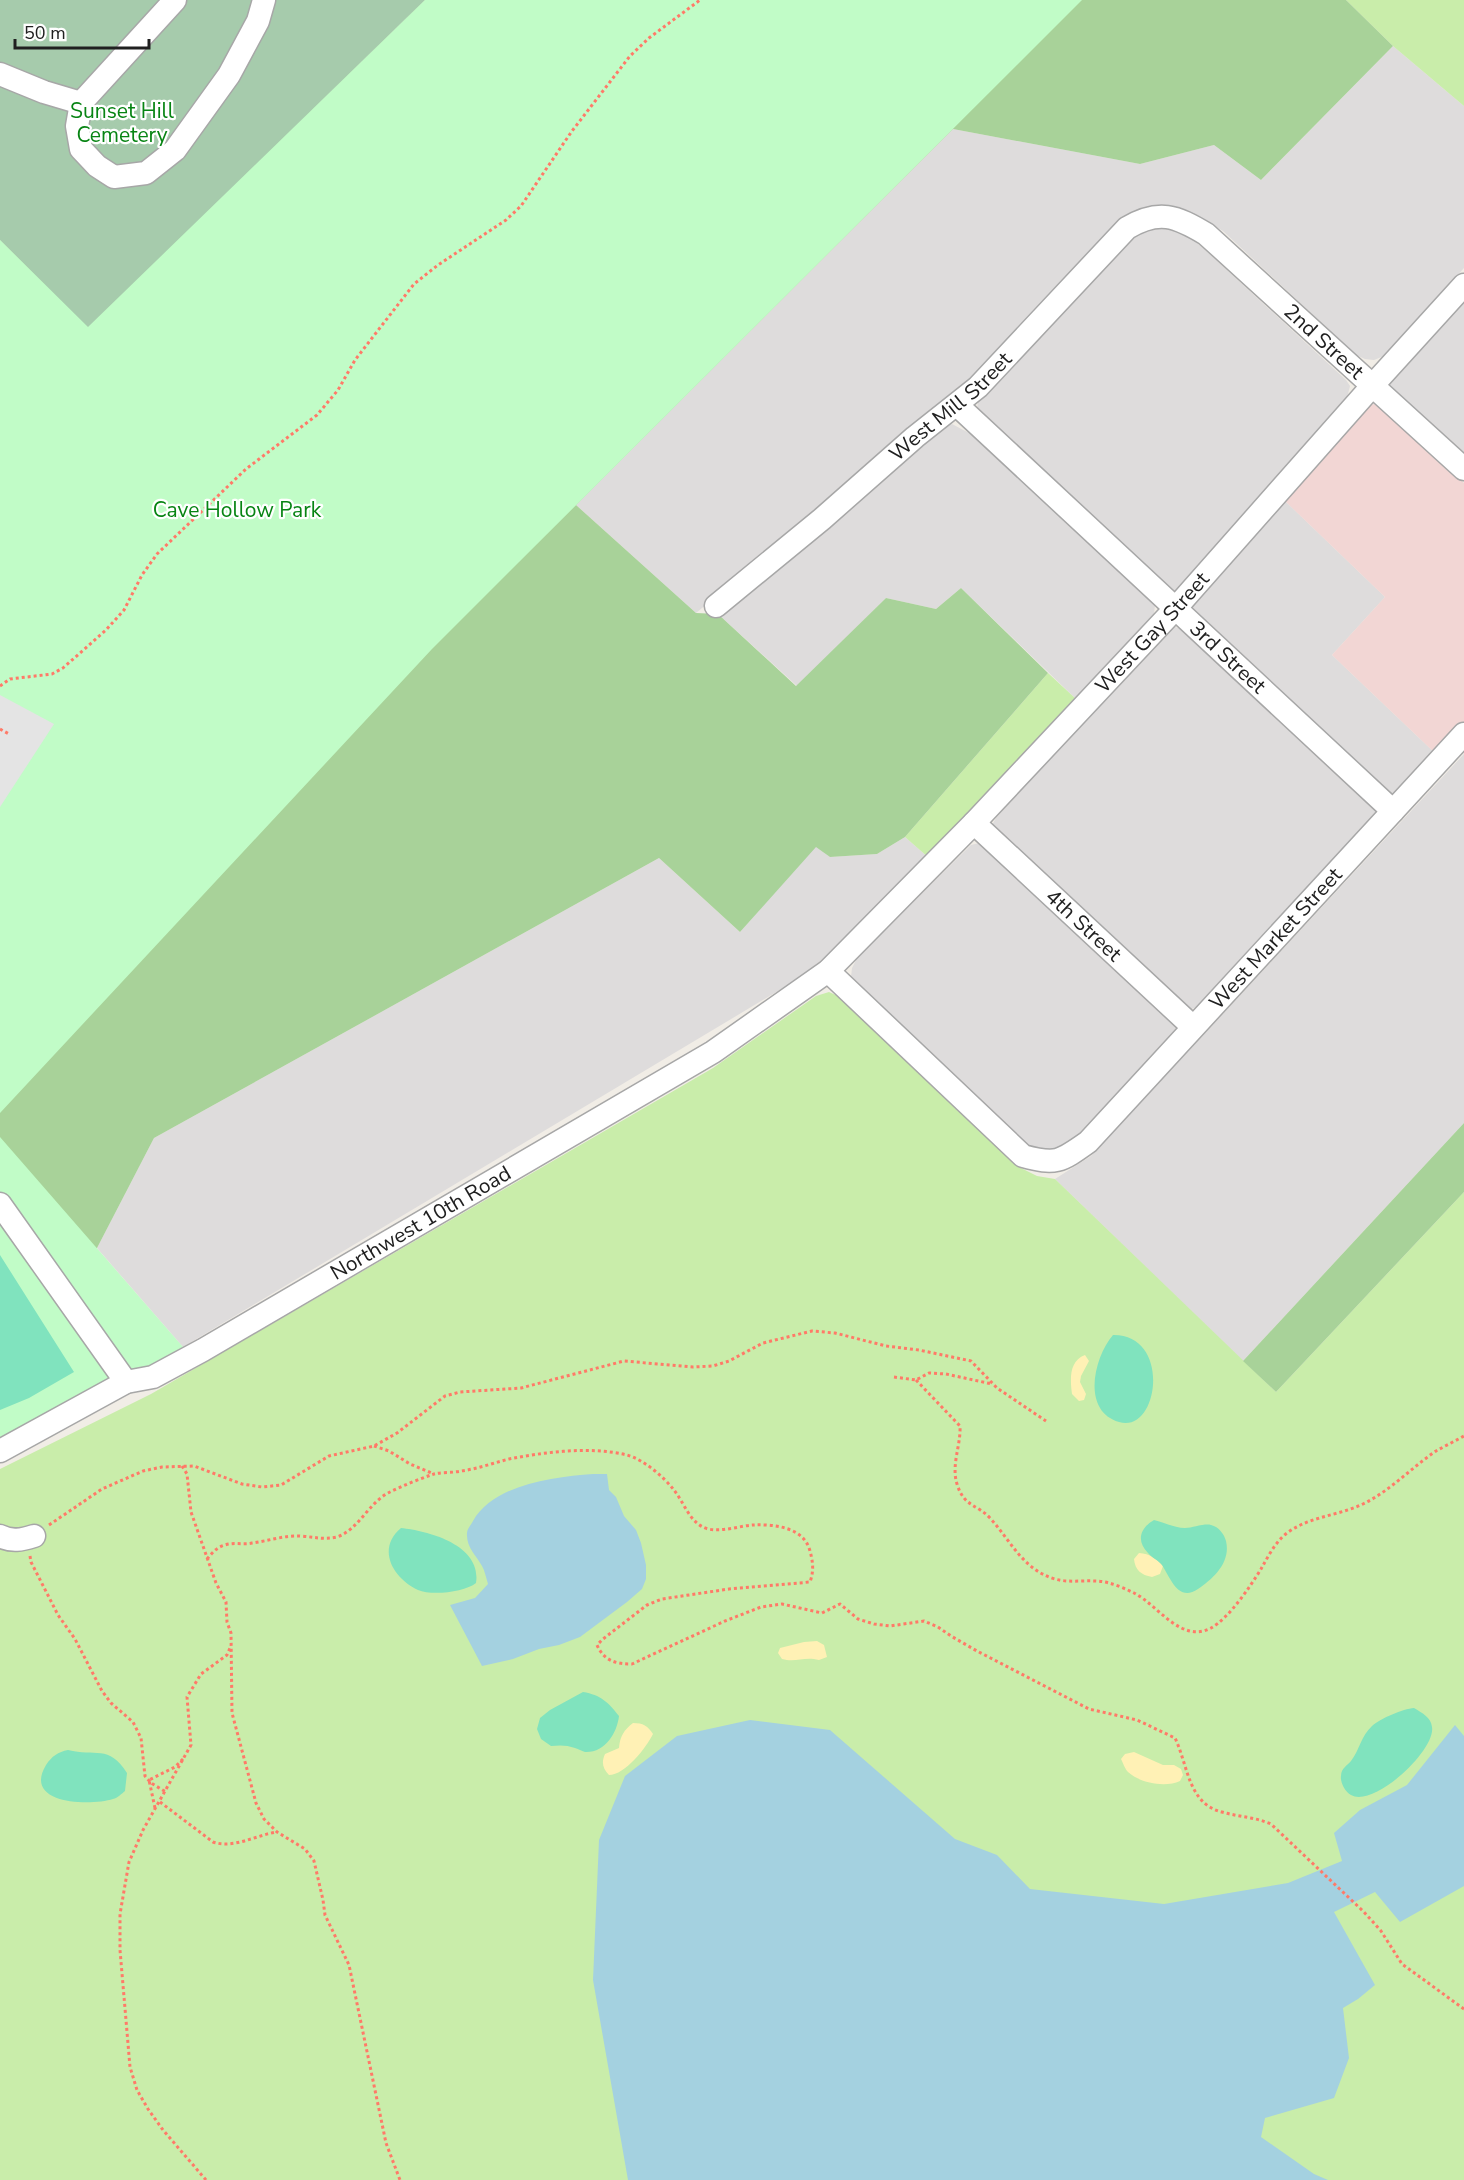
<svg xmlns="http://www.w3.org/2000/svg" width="1464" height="2180" font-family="'Nunito Sans',sans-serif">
<rect width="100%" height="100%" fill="#f1ede6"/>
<!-- residential -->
<path fill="#dedcdc" d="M1393,46L1464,106V268L1384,356L1374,360L1365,359L1356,355L1223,231L1206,221L1176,209L1162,208L980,377L696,613L576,505L953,129L1140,164L1214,145L1261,180Z
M1159,224L1186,234L1202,247L1346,380L1350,386L1348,394L1344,403L1182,586L1174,591L1166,590L977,410L978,401L985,390L1129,234Z
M1464,298V459L1389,386L1390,378Z
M952,424L969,433L1152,598L1155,605L1154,614L1148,623L1076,699L961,588L936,609L886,598L797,686L718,614L942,428Z
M1285,501L1385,597L1332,655L1437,755L1398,795H1391L1192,611L1193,603Z
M1175,627L1181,629L1375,808L1377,814L1374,822L1196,1007L1188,1011L992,825L996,818L1168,631Z
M1464,754V1123L1243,1361L1055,1179L1091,1156Z
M905,837L929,858L836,949L793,982L183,1347L97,1248L154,1138L659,858L740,932L816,846L830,857L877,854Z
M979,843L1174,1019L1177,1027L1172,1035L1075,1138L1060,1149L1048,1152L1027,1148L851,977L852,968L858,956L971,845Z"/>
<!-- commercial -->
<path fill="#f2d6d4" d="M1374,404L1381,407L1464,483V726L1437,755L1332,655L1385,597L1285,501L1367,407Z"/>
<!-- grass -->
<path fill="#c9edaa" d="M1346,0H1464V106L1393,46Z
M1048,673L1076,699L929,858L905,837Z
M829,992L840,997L1019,1167L1037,1176L1055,1179L1276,1392L1464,1192V2180H0V1469L151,1394L713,1068L816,996Z"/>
<!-- forest -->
<path fill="#a8d299" d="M425,0H1346L1393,46L1261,180L1214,145L1140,164L953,129L576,505L696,613L718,614L796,686L886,598L936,609L961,588L1048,673L905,837L877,854L830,857L816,847L740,932L659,858L154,1138L97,1248L60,1252L0,1180V240L88,327Z
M1464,1123V1192L1276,1392L1243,1361Z"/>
<!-- sand -->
<path fill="#fff1b5" d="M1085,1355L1089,1361L1081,1376L1080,1382L1086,1394L1084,1400L1079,1401L1072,1394C1070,1379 1069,1361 1085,1355Z
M1139,1553C1150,1554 1156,1558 1163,1566L1160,1574L1152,1577C1141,1575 1135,1570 1134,1559Z
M817,1641L824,1645L827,1657L819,1660C804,1656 796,1663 782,1659L778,1653L780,1648L804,1642Z
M633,1723C643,1723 648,1726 653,1734C646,1748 625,1775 609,1775C603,1769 601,1763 605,1754L619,1748C620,1736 624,1730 633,1723Z
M1134,1752L1163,1765H1174L1181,1769L1183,1775L1180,1781C1165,1788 1140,1783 1128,1772C1125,1769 1123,1763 1121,1759L1125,1754Z"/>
<!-- cemetery -->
<path fill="#a6cbac" d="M0,0H425L88,328L0,240Z"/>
<!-- park -->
<path fill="#c1fcc7" d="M425,0H1082L432,649L0,1113V240L88,327Z
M0,1137L183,1347L0,1448Z"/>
<!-- pitch -->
<path fill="#80e3be" d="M0,1255L74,1372L29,1398L0,1410Z
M1113,1335C1172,1334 1159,1434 1119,1422C1081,1411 1094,1357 1113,1335Z
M1154,1520C1163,1522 1175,1528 1185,1528C1193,1528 1204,1523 1211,1525C1219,1527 1224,1534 1226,1541C1231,1562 1214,1578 1198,1589C1178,1603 1170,1577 1162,1565C1158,1560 1152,1558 1148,1553C1136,1541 1140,1528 1154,1520Z
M401,1528C429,1531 482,1545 476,1583C465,1592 432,1596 418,1590C393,1578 376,1549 401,1528Z
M583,1692C601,1695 608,1702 619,1716C617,1733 605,1753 585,1752C581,1751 579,1749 575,1748C567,1745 560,1745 551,1746L541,1739L537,1729L540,1718L550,1710Z
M1414,1708C1422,1713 1431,1717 1432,1727C1436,1750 1374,1808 1351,1795C1345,1792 1340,1782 1341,1776C1341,1768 1347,1766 1351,1761C1360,1749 1361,1736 1372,1726C1381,1718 1403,1709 1414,1708Z
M68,1750C95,1757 109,1744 127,1773L125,1791C121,1794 118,1798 113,1799C91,1806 22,1805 46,1765C52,1756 58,1752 68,1750Z"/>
<!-- parking -->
<path fill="#e4e4e4" d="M0,695L54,724L0,807Z"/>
<!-- water -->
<path fill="#a4d1e0" d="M593,1474H607L609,1490L616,1497L624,1516L636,1530L641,1543L646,1565V1579L642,1589L627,1602L580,1637L559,1645L539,1649L513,1659L482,1666L450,1605L475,1598L488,1584C486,1578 485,1571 482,1566C476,1555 466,1547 467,1533C467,1529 471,1525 473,1521C494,1484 554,1477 593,1474Z
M750,1720L830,1730L955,1839L997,1855L1030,1889L1164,1904L1288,1883L1342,1861L1334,1833L1360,1810L1407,1785L1455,1725L1464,1736V1886L1400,1922L1375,1892L1334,1912L1375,1985L1358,1999L1343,2008L1349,2058L1334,2098L1265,2118L1261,2137L1314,2174L1328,2180H628L593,1980L599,1840L625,1776L677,1736Z"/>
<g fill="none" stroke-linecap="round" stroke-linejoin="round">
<defs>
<g id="minor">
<path d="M175,0L81,103L77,126L81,149L97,166L114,177L146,173L175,150L229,75L258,21L264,0"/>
<path d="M0,74L44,92L81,103"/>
<path id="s1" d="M957,405L1393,811"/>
<path id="s2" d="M716,606L822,519L915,437L978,387L1127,228C1159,209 1176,216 1206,234L1464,469"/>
<path id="s3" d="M974,823L1193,1027"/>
<path id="s4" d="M828,971L1023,1156C1056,1165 1060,1162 1088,1142L1464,734"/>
<path d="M0,1204L126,1382"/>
<path id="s5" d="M0,1451L126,1382L153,1377L203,1350L713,1052L828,971L974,823L1174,610L1373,385L1464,285"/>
<path d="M0,1536C11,1542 22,1540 34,1536"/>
</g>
</defs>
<!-- minor casing -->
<use href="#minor" stroke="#a7a7a7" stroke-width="25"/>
<!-- path -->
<path stroke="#ff7a68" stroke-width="3" stroke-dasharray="3 3" stroke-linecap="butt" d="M0,686L10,679L52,674L63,668L106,630L124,610L142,575L157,554L246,469L317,415L338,390L355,360L414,284L438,265L506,220L521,206L572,131L630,56L649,38L700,0
M0,729L9,734
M894,1377L916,1380L929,1373L946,1374L992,1384
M916,1380L960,1426C961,1445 951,1465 957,1484C964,1507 977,1504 990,1518C1011,1541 1023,1570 1055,1579C1072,1584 1091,1578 1109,1583C1117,1585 1126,1589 1134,1593C1158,1605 1181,1644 1211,1628C1229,1618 1250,1587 1261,1569C1268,1557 1275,1542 1287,1533C1310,1516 1338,1516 1363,1504C1390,1491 1411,1468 1436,1451C1445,1446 1455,1441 1464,1436
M374,1446L389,1451L410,1464L434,1474
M182,1466L187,1474L191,1512L216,1583L226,1602L227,1622L231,1633L232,1713L256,1803L264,1819L277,1832L305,1849L314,1861L323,1900L325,1915L349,1965L386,2143L400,2180
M49,1525L102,1489L143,1471L162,1467L194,1466L242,1484L262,1487L281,1485L329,1456L374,1446L397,1433L445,1396L460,1392L521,1388L624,1361L693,1367L713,1366L729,1361L763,1343L812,1331L835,1333L886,1346L919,1350L971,1361L997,1388L1046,1421
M30,1556L31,1562L58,1615L75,1639L102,1691L111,1703L133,1722L141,1738L145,1776L151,1783L166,1792
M207,1559C212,1553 217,1547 225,1545C233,1542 243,1545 252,1543C268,1541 285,1535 301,1536C314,1537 324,1540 337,1537C358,1530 368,1504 388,1493C402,1486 419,1479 434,1474C442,1472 452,1473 461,1471C477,1469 493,1463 509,1459C546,1452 590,1446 627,1455C644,1460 663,1476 674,1490C685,1504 690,1524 708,1529C723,1532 739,1526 753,1525C774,1524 804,1527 810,1551C813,1562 814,1571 810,1582L729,1589L662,1599L647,1605L603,1639L597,1645C604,1661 616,1664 632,1664L725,1621L761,1607L782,1604L822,1613L840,1604L858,1619L874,1624L890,1626L924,1621L938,1627L951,1636L977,1651L1089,1709L1137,1720L1175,1738C1188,1765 1188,1804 1222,1812C1239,1817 1255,1817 1271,1824L1364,1912L1381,1931L1402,1964L1464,2009
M160,1802L213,1842C234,1849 256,1835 277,1832
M155,1808L149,1780L175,1767L183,1759
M206,2180L163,2130L148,2109L137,2090L130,2067L120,1950V1914L129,1862L143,1830L191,1745L187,1697L201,1674L227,1655L230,1648"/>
<!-- minor -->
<use href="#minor" stroke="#fff" stroke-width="22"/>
</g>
<g text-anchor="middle" stroke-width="4.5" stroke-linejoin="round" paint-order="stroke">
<!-- park labels -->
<g font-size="21" fill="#078413" stroke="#fff">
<text x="122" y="118">Sunset Hill<tspan x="122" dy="24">Cemetery</tspan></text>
<text x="237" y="517">Cave Hollow Park</text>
</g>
<!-- street labels -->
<g font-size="21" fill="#202020" stroke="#fff">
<text dy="7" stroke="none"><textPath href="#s2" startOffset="804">2nd Street</textPath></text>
<text dy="7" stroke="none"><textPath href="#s2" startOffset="308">West Mill Street</textPath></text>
<text dy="7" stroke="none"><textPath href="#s5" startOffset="1428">West Gay Street</textPath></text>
<text dy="7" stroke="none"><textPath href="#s1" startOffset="370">3rd Street</textPath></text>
<text dy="7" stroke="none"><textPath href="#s3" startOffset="150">4th Street</textPath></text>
<text dy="7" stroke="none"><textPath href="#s4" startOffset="616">West Market Street</textPath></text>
<text dy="7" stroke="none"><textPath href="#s5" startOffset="480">Northwest 10th Road</textPath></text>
</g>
</g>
<!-- scale -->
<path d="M15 39v9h134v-9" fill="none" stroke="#202020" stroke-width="3"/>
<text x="24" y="39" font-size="18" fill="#202020" stroke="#ffffff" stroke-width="4.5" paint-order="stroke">50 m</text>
</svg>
